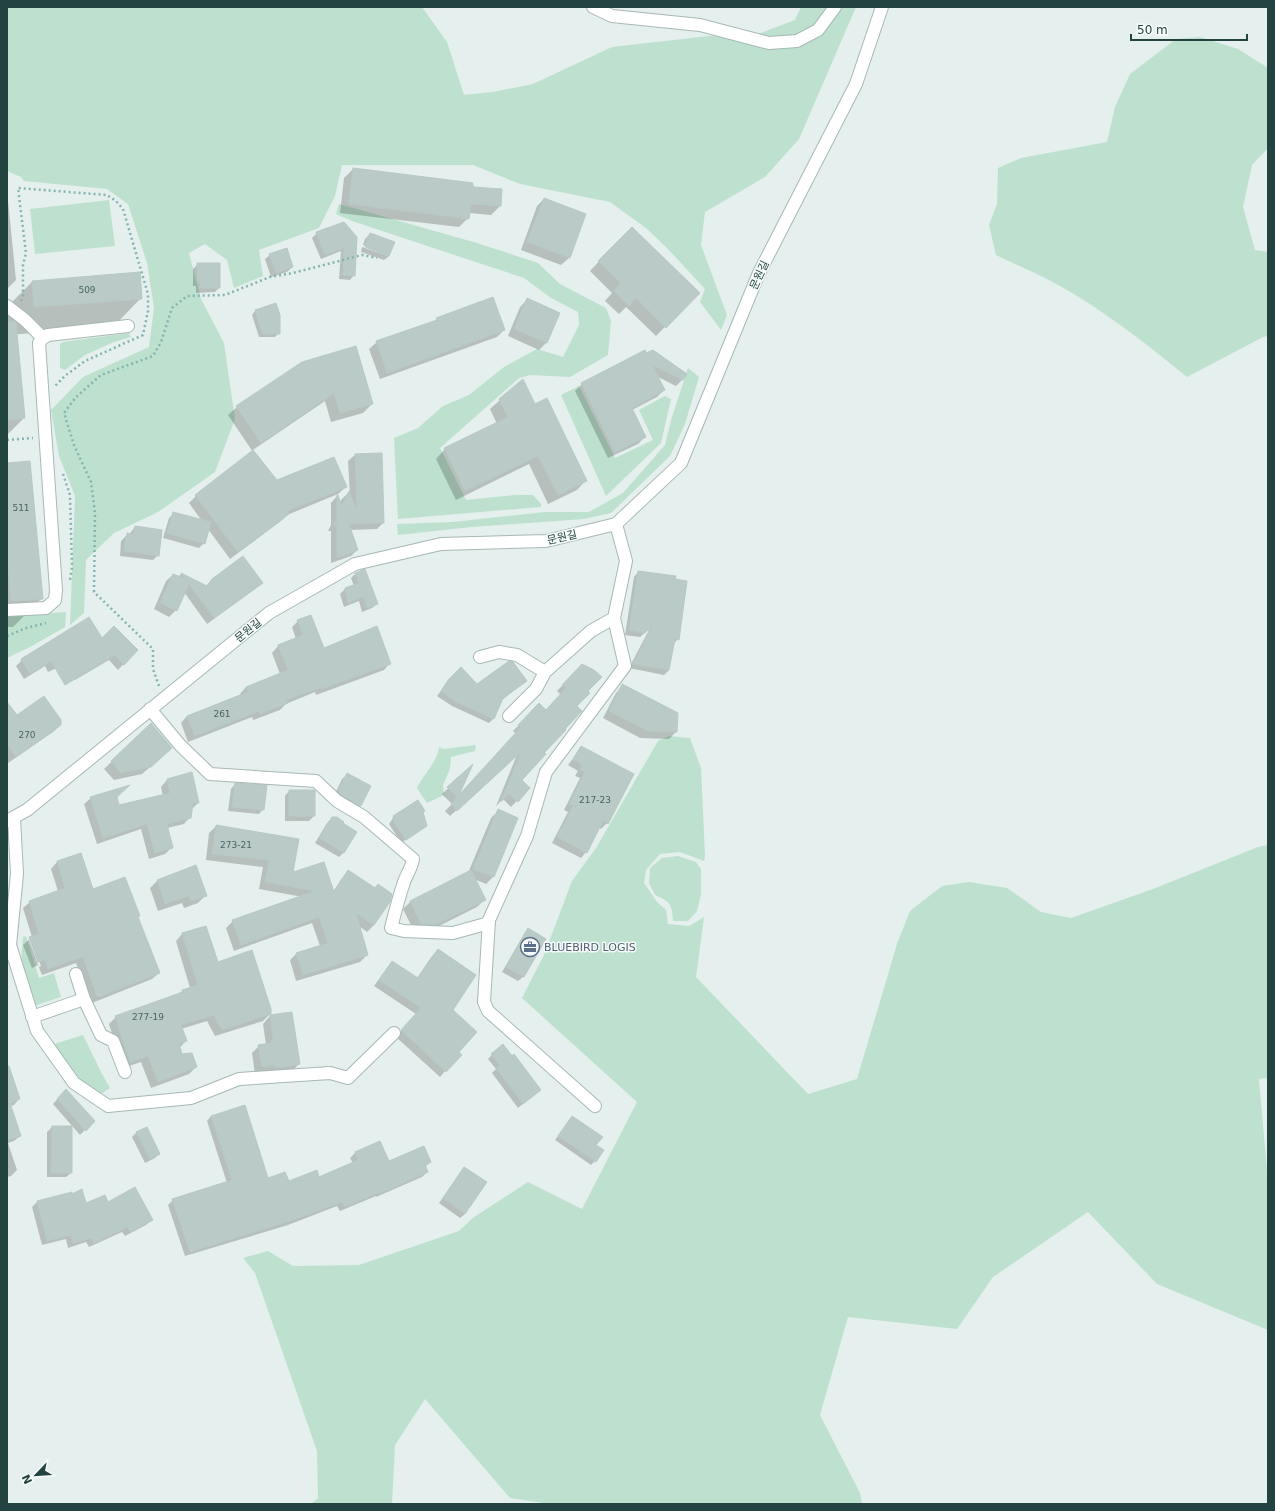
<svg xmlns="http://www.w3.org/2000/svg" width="1275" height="1511" font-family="'DejaVu Sans','Noto Sans KR',sans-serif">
<rect width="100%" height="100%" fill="#e5efed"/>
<!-- green -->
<path fill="#bde1ce" d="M7,7H422L447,42L464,95L493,92L533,84L612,47L709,36L747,38L795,20L801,7H856L799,139L765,177L705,212L701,245L727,315L721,330L700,302L705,289L667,248L646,228L610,202L520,184L473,165H342L335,196L319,228L259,250L263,276L234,288L227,260L205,244L189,253L201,299L224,343L235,419L215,472L158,512L114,533L86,560L84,613L70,625L75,496L59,456L51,410L83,377L149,347L154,308L147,263L128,204L107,189L24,181L21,177L7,171Z
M1200,37L1238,49L1268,68V148L1252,165L1243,207L1255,250L1268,252V336L1263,337L1187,377C1144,342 1099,306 1049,280C1032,271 1014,264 996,255L989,225L997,204L998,168L1021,158L1107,142L1115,107L1130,74L1176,39Z
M109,200L115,246L35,254L30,209Z
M339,204L477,243L538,263L560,284L606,308L611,321L608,355L570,377L530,375L519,378L440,448L466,500L514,495H533L541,504V507L398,519L394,438L418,428L443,406L469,395L504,367L537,349L563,357L579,325L578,312L551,298L524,278L352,221L336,214Z
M129,333L131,337L114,342L85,355L65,370L60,368V344L63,342Z
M688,368L699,377L685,424L670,456L611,513L584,519L472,527L398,535L397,524L453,522L545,512H589L623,493L665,445L671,420Z
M579,386L615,458L653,440L639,410L665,396L671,399L661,443L606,496L561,395Z
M66,612L65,627L32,646L7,658V616Z
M669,736L690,738L701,768L705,856L704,861L680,852L660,854L646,870L644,883L657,902L666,910L668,924L689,926L704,917L696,977L808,1094L857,1079L897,944L910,911L942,886L969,882L1007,888L1041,912L1071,918L1153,889L1258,847L1268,845V1078L1259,1079L1267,1171L1268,1172V1330L1157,1284L1088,1212L993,1277L957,1329L848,1317L820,1415L860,1493L862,1504H550L510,1498L425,1399L395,1445L392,1504H311L318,1498L317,1451L255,1273L243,1258L268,1251L293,1266L359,1265L459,1231L474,1217L528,1182L582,1209L637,1102L522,998L544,955L572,881L596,848L658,741Z
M476,745L475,751L451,757L450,769L443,785L444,795L427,803L417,788C423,775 438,761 439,747L443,749Z
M678,856L696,862L701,869V894L697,911L688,921H673C672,904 671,902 655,895L649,883L650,868L662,858Z
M26,936L39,978L54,973L61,997L34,1006L21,961L23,937Z
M83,1035L102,1074L110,1088L101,1094L75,1079L54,1044Z"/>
<!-- shadow -->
<path fill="#0003" fill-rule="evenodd" d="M353,169L472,187L500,206L491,215L469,213L468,218L459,227L340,213L344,178Z
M7,190L16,280L7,289Z
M544,199L585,214L569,258L561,265L521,250L537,206Z
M344,223L354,275L350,280L339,279L341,251L321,259L312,238L317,233Z
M370,234L393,242L389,256L384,260L361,252L362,247L388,256V254L363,245L365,239Z
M622,237L698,293L656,336L626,307L619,314L605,301L612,293L590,271Z
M270,255L292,267L287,272L271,277L265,259Z
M198,264L219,288L215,292L196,293V286H193V269Z
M139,273L141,298L113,327L7,335V307L32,282Z
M527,300L558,313L546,343L539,350L508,336L520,307Z
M276,304L279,333L275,337H259L252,315L255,311Z
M437,319L504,330L497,337L380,379L369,349L377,342L433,322Z
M7,338L24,418L7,435Z
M646,355L682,380L676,386L658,377L664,390L657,397L632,410L645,437L638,444L608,458L575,391L582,384Z
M302,362L372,404L363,413L331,422L325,401L253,450L277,481L346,487L338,494L287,515L281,521L230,559L208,529L204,543L199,548L163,538L169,518L174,513L202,521L189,503L196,496L253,452L228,415L237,407Z
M500,400L535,406L586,480L577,490L548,504L529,464L456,500L436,459L445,449L497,424L490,409Z
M381,454L383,523L377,529L350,530L357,550L351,556L331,563V531H328L331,525V503L337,496L340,503L342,499L348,493L350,496L348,461L355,455Z
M7,464L42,598L13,627H7Z
M135,527L158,555L153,560L120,556L121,541L128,534H130L131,532Z
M638,572L678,639L673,644L669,670L664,675L629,668L650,628L640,637L625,635L634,577Z
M356,573L377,604L372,608L362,612L359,601L344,607L340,594L345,589L354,586L351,578Z
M181,574L206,586L213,580L261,583L255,589L207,624L184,592L176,610L169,617L154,609L166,581L173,575L178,577Z
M89,618L102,639L137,650L118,670L109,660L75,680L66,664L48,672L45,666L24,679L16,666L22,660Z
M298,621L323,649L390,663L384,670L316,695L315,692L286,704L280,710L253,720L252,717L188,742L181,723L187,716L240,695V694L246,687L280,674L272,653L278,646L296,639L292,627Z
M582,665L587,691L521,780L529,788L511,807L503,799L496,806L517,755L450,816L445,811L452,804L442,794L470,768L457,798L516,734L513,731L539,705L545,711L561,695L557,691Z
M450,679L477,685L526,681L502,700L493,719L489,723L452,706L437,696Z
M623,686L677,713L676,732L669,739L640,738L603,718L616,693Z
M16,716L60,725L53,732L8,763L7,761V717Z
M151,724L164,755L142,774L114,780L104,769Z
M582,747L607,823L601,829L599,827L586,852L581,858L552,843L568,812L564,810L580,778L575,776L578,771L568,765Z
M347,775L370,786L360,806L355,810L334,796L342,779Z
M167,780L198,803L191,810L190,817L184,824L167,828L172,847L165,854L149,859L141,829L97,844L84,804L91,798L116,797L118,806L163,796L161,787Z
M235,784L263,809L259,814L228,811L231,789Z
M289,791L314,816L309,821H285V796Z
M498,811L517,819L493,877L486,884L474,879L484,900L477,907L427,932L414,931L403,909L410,902L468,873L491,818Z
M394,817L426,826L401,843L389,824Z
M332,818L344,852L339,857L315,843L327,823Z
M216,826L292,874L333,892L342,878L349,872L389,901L374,925L367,932L359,926L367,955L360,962L296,981L290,960L297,953L320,946L312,923L234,951L226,928L233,921L303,897L259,889L263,867L206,860L209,833Z
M80,854L92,891L139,916L137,918L159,973L152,979L92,1003V1001L90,1002L76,963L42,975L38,965L32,968L23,945L32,937L23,908L30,902L58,891L51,869L57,862ZM29,940H31L41,966L39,967Z
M157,881L206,895L198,903L184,908L182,903L158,911L150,888Z
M206,927L217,963L270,1014L263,1021L215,1036L207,1021L181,1029L186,1041L179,1048L181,1055L196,1067L189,1074L151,1088L141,1062L123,1068L109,1024L116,1017L178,995L182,991L190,988L176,941L182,934Z
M529,930L545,939L523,977L518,981L502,972L524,934Z
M438,950L452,1011L458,1052L445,1071L440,1077L396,1037L416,1014L374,986L387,968L392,962L417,978L432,956Z
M270,1016L299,1064L292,1071L255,1074L252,1053L259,1046L266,1045L263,1024Z
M492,1055L540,1090L518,1108L492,1073L496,1069L488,1059Z
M7,1079L19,1099L14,1105L10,1106L20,1136L14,1141L8,1143L17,1170L11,1176L7,1177Z
M61,1095L94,1121L80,1135L53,1104Z
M211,1116L268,1180L288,1183L319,1178L353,1163L350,1158L355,1153L379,1142L388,1163L430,1162L425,1167L427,1172L422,1177L376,1197V1196L340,1211L337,1206L288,1225L185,1256L168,1205L173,1200L227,1183L207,1121Z
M572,1117L595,1145V1161L591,1165L555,1140Z
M52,1127L71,1173L66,1177H47V1132Z
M146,1128L159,1154L155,1158L145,1163L132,1137L136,1133Z
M464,1168L465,1214L460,1218L439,1203Z
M71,1193L86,1205L108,1203L152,1220L146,1225L125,1236L122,1232L89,1247L86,1242L68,1248L66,1239L42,1245L32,1207L37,1202Z"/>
<!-- building -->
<path fill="#bacac7" stroke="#b7c9c6" d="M353,168L473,183V187L502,189L501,206L471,204L469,219L349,204Z
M544,198L586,214L570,258L527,242Z
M344,222L357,237L355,276L343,275L344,248L325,255L316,232Z
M632,227L700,293L666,328L636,298L629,306L614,291L621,283L598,261Z
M370,233L395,242L389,256L365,247Z
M287,248L293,267L276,273L269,254Z
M197,263H220V288H200V282H198Z
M140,272L142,299L34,307L32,281Z
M493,297L505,330L387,373L376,341L437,320L436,318Z
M527,298L560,313L547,343L514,329Z
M276,303L280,315V334H262L255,310Z
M15,321L16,323L25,418L7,420V322Z
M356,346L373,404L340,413L334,393L261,443L236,406L302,362Z
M645,350L646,353L653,350L687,374L683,380L652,365L665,390L632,408L646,437L615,452L581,383Z
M523,379L535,404L547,398L587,481L558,495L538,456L465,491L444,448L508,417L499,399Z
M253,450L277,480L334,457L347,487L287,511L289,514L238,552L195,495Z
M382,453L384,523L349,524L358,550L337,558V525H334L337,518V495H338L342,506L349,491L357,511L355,454Z
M30,461L43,599L11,601L7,554V463Z
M173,512L211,522L205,544L167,533Z
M135,526L162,530L159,556L124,551L126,536H127V533L134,534Z
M243,556L263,583L214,618L189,584L177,611L160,603L173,574L186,579L181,573L207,586L212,579Z
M365,569L378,604L367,608L363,597L348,603L345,588L359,583L355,573Z
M638,571L676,576L675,579L687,581L679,640L675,639L669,670L633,664L652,626L645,633L629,630Z
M311,615L324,648L377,626L391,664L322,689V687L286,700L288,703L260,714L259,711L195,736L187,716L248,692L246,687L288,670L278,645L303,635L297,620Z
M89,617L102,638L114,626L138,650L124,665L115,655L65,685L51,661L30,674L21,659Z
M509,661L513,662L527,681L503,698L494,719L456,702L441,691L449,679L461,667L477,684Z
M582,664L594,670L602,677L588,691L590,693L577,706L582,711L565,729L566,730L544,753L546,754L522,780L530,788L518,802L509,794L502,801H501L521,752L457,811L451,804L457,797L447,787L473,764L459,795L521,727L518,725L539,703L546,710L566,688L562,685Z
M622,684L678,713L677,732L648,731L609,711Z
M44,696L61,720V725L16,757L7,744V702L17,715Z
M151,723L172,748L151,767L121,773L111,761Z
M581,746L634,774L608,824L603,821L587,853L557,837L573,806L569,804L585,772L580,770L582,765L573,759Z
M192,772L199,803H193L191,818L167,824L173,848L155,853L147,824L103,838L90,797L130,785L117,797L119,805L170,793L167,779Z
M347,773L371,786L361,806L342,795L338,791Z
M235,783L267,785L264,810L232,807Z
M289,790H315V816H289Z
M418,800L425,811L423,812L427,826L406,840L392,819L394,818L393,816Z
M498,809L518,818L494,877L473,869Z
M332,817H337L344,822L343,823L357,832L344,853L319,838Z
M216,825L299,839L293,872L324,862L334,892L348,870L375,888L378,884L392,894L390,902L374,925L356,913L368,955L303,975L296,953L328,943L319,917L241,945L232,920L315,891L265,882L269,860L212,854Z
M81,853L93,889L125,877L140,916L138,917L160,973L99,997L98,995L97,996L83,957L48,969L45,960L38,962L29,937L39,934L29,901L65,888L57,861Z
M196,865L207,896L191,901L189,896L165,904L157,880Z
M471,870L486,900L435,925L421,924L410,901Z
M206,926L218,962L252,950L271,1009V1014L222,1030L214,1015L181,1025L187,1041L179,1044L182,1054L192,1053L197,1067L158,1082L148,1056L130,1062L115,1016L183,992L182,990L198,985L182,933Z
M528,928L546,939L524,977L506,967Z
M438,949L476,975L453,1010L477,1032L459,1052L462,1055L446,1072L401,1030L421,1008L379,980L392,961L418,978Z
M292,1012L300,1064L275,1068L274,1065L262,1067L258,1045L271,1043V1040H273L270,1015Z
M503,1044L512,1056L514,1054L541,1090L523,1104L496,1068L500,1065L491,1054Z
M9,1066L20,1099L10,1103L21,1136L7,1140V1067Z
M66,1089L95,1121L86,1131L57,1099Z
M245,1105L268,1178L285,1172L289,1181L317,1170L319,1177L358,1160L355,1152L380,1141L389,1161L424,1146L431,1162L425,1165L428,1172L381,1193L380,1192L345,1207L342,1202L293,1220L190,1252L172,1199L232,1180L211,1116Z
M572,1116L603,1137L596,1145L604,1150L596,1162L558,1136Z
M52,1126H72V1173H51Z
M147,1127L160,1154L150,1159L136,1132Z
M464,1167L487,1182L465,1214L443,1198Z
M135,1187L153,1220L130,1232L128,1227L94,1243L92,1238L73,1243L71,1235L47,1241L37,1201L72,1192V1194L82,1189L86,1203L105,1195L108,1202Z"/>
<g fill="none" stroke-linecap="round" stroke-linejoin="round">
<defs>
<path id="minor" d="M593,7L612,16L700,25L769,43L797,41L818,30L835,7
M7,306L25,320L43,338
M7,610L46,608L55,600L56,590L39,343L43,338L48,335L128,326
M480,657L499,652L517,655L545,672
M150,709L180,745L210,774L316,781L337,801L364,817L413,859C412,867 407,874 404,882C399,897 395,912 391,928L404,931L453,933L489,923
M509,716L536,689L545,672L591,631L614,618
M14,818L17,874L10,945L37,1031L74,1083L108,1106L191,1098L239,1079L330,1073L348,1078L394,1033
M7,821L27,810L269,613L355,564L441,544L546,541L616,524L681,463L759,273L856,84L882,7
M76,974L84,999L101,1035L113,1041L125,1072
M32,1017L84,999
M595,1106L488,1011L484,1002L489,920L527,836L546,772L625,666L614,618L626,561L616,524"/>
</defs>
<!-- minor casing -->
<use href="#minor" stroke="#a7b8b6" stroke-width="14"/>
<!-- path -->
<path stroke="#84b4af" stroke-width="2.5" stroke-dasharray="2 3" stroke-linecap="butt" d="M21,301L23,296V265L26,253L18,188L107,195L116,201L123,209L148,294V311L143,335L85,361L66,375L55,386
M7,440L33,438
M63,474L70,495L72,567L70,580
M7,636L26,628L46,623
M159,686L153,669V649L94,592L95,513L91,482L74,445L64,413L76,397L101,375L153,356L161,342L172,308L187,296L225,295L270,277L293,273L362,255L377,258"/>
<!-- minor -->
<use href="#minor" stroke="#fff" stroke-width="12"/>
</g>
<!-- icons -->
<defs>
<symbol id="office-ring" viewBox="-11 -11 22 22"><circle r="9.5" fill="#f6fbfa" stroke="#5c6f8a" stroke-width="1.5"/><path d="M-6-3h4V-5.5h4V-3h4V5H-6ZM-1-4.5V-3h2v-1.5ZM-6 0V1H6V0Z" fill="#5c6f8a"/></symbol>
</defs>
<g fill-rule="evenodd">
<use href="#office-ring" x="519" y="936" width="22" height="22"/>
</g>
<g text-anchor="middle" stroke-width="3" stroke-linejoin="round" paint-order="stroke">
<!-- number labels -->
<g font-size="9" fill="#496562">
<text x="87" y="293">509</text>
<text x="21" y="511">511</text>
<text x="222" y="717">261</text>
<text x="27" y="738">270</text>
<text x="595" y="803">217-23</text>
<text x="236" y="848">273-21</text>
<text x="148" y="1020">277-19</text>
</g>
<!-- street labels -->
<g font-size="11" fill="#234341" stroke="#f6fbfa">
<text transform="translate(759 275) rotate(-65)" y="4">문원길</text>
<text transform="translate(562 537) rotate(-13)" y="4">문원길</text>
<text transform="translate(248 630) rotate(-39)" y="4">문원길</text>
</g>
<!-- service labels -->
<g font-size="11" fill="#4e5e75" stroke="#f6fbfa" text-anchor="start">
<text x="544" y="951">BLUEBIRD LOGIS</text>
</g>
</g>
<!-- border -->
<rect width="1275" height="1511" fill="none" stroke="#234341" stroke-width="16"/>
<!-- north arrow -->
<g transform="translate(36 1475) rotate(245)" stroke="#f6fbfa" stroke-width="3" paint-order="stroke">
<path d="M0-3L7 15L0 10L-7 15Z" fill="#234341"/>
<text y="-6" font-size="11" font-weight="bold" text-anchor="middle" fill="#234341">N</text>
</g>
<!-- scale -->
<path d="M1131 34v6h116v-6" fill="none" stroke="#234341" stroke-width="2"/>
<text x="1137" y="34" font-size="12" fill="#234341" stroke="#f6fbfa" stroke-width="3" paint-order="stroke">50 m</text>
</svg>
